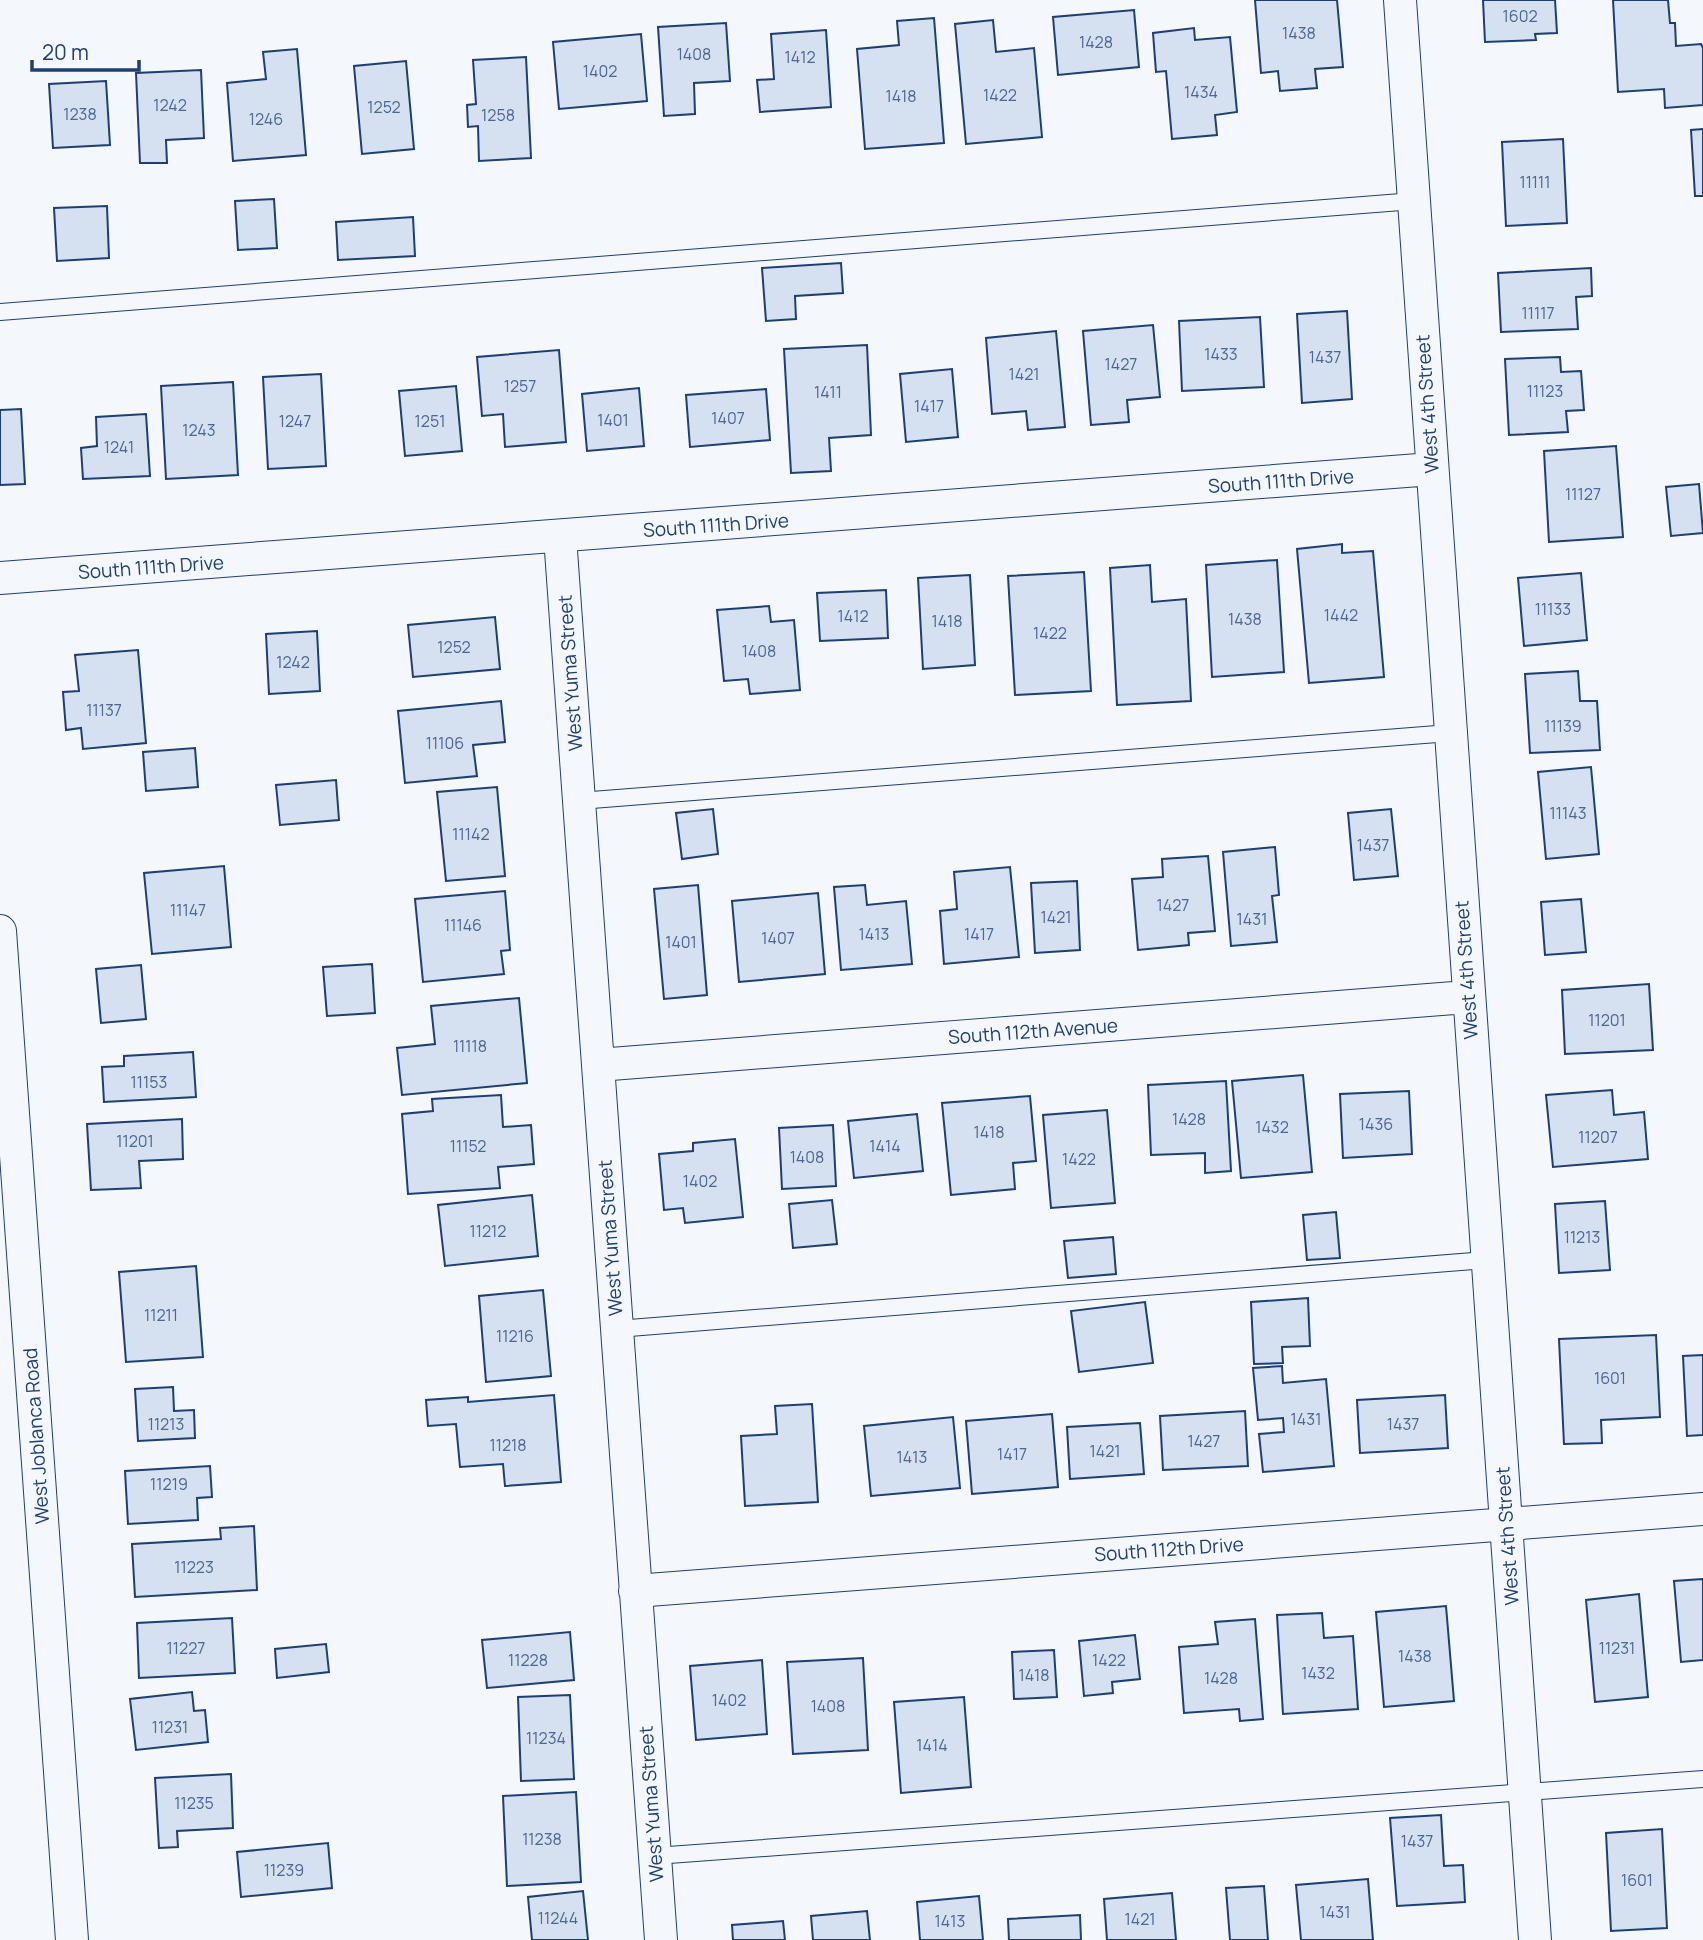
<svg xmlns="http://www.w3.org/2000/svg" width="1703" height="1940" font-family="Manrope,sans-serif">
<rect width="100%" height="100%" fill="#f4f7fb"/>
<!-- building -->
<path fill="#d5e0f0" stroke="#1d3f73" stroke-width="2" d="M1255,0H1337L1343,67L1315,69L1317,88L1280,91L1278,71L1261,73Z
M1483,0H1555L1557,33L1535,34L1536,40L1485,42Z
M1613,0H1668L1670,23H1675L1676,46L1701,44L1703,48V105L1665,108L1664,89L1618,92Z
M1134,10L1139,67L1058,75L1053,17Z
M934,18L944,143L865,149L857,49L899,45L897,21Z
M993,20L996,52L1034,48L1042,137L966,144L955,24Z
M726,23L730,81L694,83L695,114L664,116L658,27Z
M1194,28L1195,40L1230,37L1237,112L1215,115L1217,135L1172,139L1166,71L1156,72L1153,33Z
M826,30L831,107L760,112L757,80L774,79L771,34Z
M641,34L647,101L559,109L553,42Z
M297,49L306,155L233,161L227,83L266,79L263,52Z
M526,57L531,158L479,161L478,126L468,127L467,105L476,104L473,60Z
M406,61L414,149L362,154L354,66Z
M201,70L204,138L166,140L167,163H140L136,73Z
M106,81L110,145L53,148L49,84Z
M1703,129V196H1695L1691,130Z
M1563,139L1567,223L1506,226L1502,142Z
M274,199L277,248L238,250L235,201Z
M107,206L109,258L57,261L54,208Z
M413,217L415,256L338,260L336,222Z
M841,263L843,293L795,296L796,319L766,321L762,268Z
M1591,268L1592,296L1576,297L1578,329L1501,332L1498,273Z
M1347,311L1352,399L1302,403L1297,314Z
M1260,317L1264,387L1182,391L1179,321Z
M1153,325L1160,397L1127,400L1129,422L1091,425L1083,331Z
M1056,331L1065,427L1028,430L1026,411L992,414L986,338Z
M867,345L871,435L829,438L831,471L791,473L784,349Z
M559,350L566,442L505,447L503,414L482,416L477,357Z
M1560,357L1561,372L1581,371L1584,410L1566,411L1568,432L1509,435L1505,359Z
M952,369L958,437L906,442L900,374Z
M321,374L326,466L268,469L263,377Z
M233,382L238,475L166,479L161,386Z
M456,386L462,451L405,456L399,391Z
M639,388L644,446L587,451L582,394Z
M766,389L770,440L690,447L686,395Z
M21,409L25,484L0,485V410Z
M146,414L150,476L83,479L81,448L97,446L96,417Z
M1616,446L1623,537L1549,542L1544,451Z
M1699,484L1703,533L1671,536L1666,487Z
M1342,544V553L1373,551L1384,677L1309,683L1297,549Z
M1277,560L1284,672L1212,677L1206,565Z
M1150,565L1152,602L1186,599L1191,701L1117,705L1110,568Z
M1084,572L1091,691L1015,695L1008,576Z
M1581,573L1587,640L1524,646L1518,578Z
M970,575L975,665L923,669L918,578Z
M886,590L888,638L820,641L817,593Z
M769,606L771,622L794,620L800,690L750,694L748,679L724,681L717,610Z
M495,617L500,669L413,677L408,625Z
M317,631L320,691L269,694L266,634Z
M138,650L146,743L83,749L81,728L66,730L63,692L79,691L75,655Z
M1578,671L1580,701H1597L1600,750L1530,753L1525,674Z
M501,701L505,742L473,745L477,776L405,783L398,711Z
M195,748L198,787L146,791L143,752Z
M1591,767L1599,854L1546,859L1538,772Z
M336,780L339,820L280,825L276,785Z
M497,787L505,876L446,881L437,792Z
M713,809L718,854L682,859L676,813Z
M1391,809L1398,876L1354,880L1348,813Z
M1275,847L1279,895L1272,896L1277,942L1231,946L1223,852Z
M1208,856L1215,931L1188,933L1189,945L1138,950L1132,879L1163,877L1162,859Z
M224,866L231,947L152,954L144,873Z
M1010,867L1019,957L944,964L940,911L957,909L954,872Z
M1077,881L1080,950L1035,953L1031,883Z
M698,885L707,995L664,999L654,889Z
M865,885L867,905L906,901L912,964L841,970L834,887Z
M505,891L510,950L501,951L504,974L423,982L415,899Z
M818,893L825,974L739,982L732,901Z
M1581,899L1586,952L1545,955L1541,902Z
M372,964L375,1013L327,1016L323,967Z
M141,965L146,1019L101,1023L96,969Z
M1649,984L1653,1050L1565,1054L1562,990Z
M519,998L527,1083L402,1095L397,1048L435,1044L431,1006Z
M193,1052L196,1097L104,1102L102,1067L124,1066V1056Z
M1303,1075L1312,1172L1241,1178L1232,1081Z
M1226,1081L1231,1171L1205,1173V1153L1151,1155L1148,1085Z
M1612,1090L1614,1115L1644,1112L1648,1159L1553,1167L1546,1095Z
M1409,1091L1412,1154L1343,1158L1340,1094Z
M501,1095L503,1127L531,1125L534,1164L498,1167L500,1188L408,1194L402,1114L433,1111L432,1099Z
M1030,1096L1036,1161L1013,1163L1015,1189L951,1195L942,1103Z
M1107,1110L1115,1203L1051,1208L1043,1115Z
M917,1114L923,1171L854,1178L848,1121Z
M182,1119L183,1159L139,1161L141,1188L91,1190L87,1124Z
M833,1125L836,1186L782,1189L779,1128Z
M735,1139L743,1217L685,1223L683,1208L664,1210L659,1154L693,1151V1143Z
M532,1195L538,1256L445,1266L438,1205Z
M832,1200L837,1244L793,1248L789,1204Z
M1605,1201L1610,1270L1559,1273L1555,1204Z
M1336,1212L1340,1258L1307,1260L1303,1215Z
M1113,1237L1116,1274L1068,1278L1064,1241Z
M196,1266L203,1357L126,1362L119,1272Z
M543,1290L551,1376L486,1382L479,1296Z
M1308,1298L1310,1346L1282,1347L1283,1363L1254,1364L1251,1302Z
M1145,1302L1153,1363L1079,1372L1071,1311Z
M1656,1335L1660,1417L1601,1420L1602,1443L1564,1444L1559,1339Z
M1703,1355V1435L1687,1436L1683,1356Z
M1282,1366L1283,1383L1326,1379L1334,1466L1263,1472L1259,1434L1284,1432L1283,1418L1258,1420L1253,1368Z
M173,1387L174,1411L194,1410L195,1438L138,1441L135,1389Z
M554,1395L561,1482L505,1486L503,1464L460,1467L456,1424L428,1426L426,1400L468,1397V1402Z
M1445,1395L1448,1448L1360,1453L1357,1400Z
M812,1404L818,1502L745,1506L741,1436L777,1434L775,1406Z
M1245,1411L1248,1466L1163,1470L1160,1416Z
M1052,1414L1058,1487L972,1494L966,1421Z
M953,1417L960,1488L871,1496L864,1426Z
M1140,1423L1144,1474L1070,1479L1067,1427Z
M210,1466L212,1497L197,1498L198,1520L128,1524L125,1471Z
M254,1526L257,1590L135,1597L132,1544L221,1539L220,1528Z
M1703,1579V1660L1681,1662L1674,1581Z
M1639,1594L1648,1697L1595,1702L1586,1600Z
M1446,1606L1454,1701L1384,1707L1376,1612Z
M1322,1613L1324,1638L1353,1636L1358,1709L1283,1714L1277,1615Z
M232,1618L235,1673L139,1678L137,1623Z
M1255,1619L1263,1719L1240,1721L1239,1709L1184,1713L1179,1647L1218,1644L1215,1622Z
M570,1632L574,1680L487,1688L482,1640Z
M1135,1635L1140,1679L1112,1682L1113,1693L1084,1696L1079,1641Z
M326,1644L329,1672L277,1678L275,1649Z
M1054,1650L1057,1697L1014,1699L1012,1652Z
M863,1658L868,1750L793,1754L787,1662Z
M762,1660L767,1734L696,1740L690,1666Z
M192,1692L194,1711L205,1710L208,1742L136,1750L130,1699Z
M570,1695L574,1779L521,1781L518,1697Z
M964,1697L971,1787L901,1793L894,1702Z
M231,1774L233,1828L177,1831L178,1847L159,1848L155,1778Z
M576,1792L581,1882L507,1886L503,1796Z
M1441,1815L1444,1866L1463,1865L1465,1902L1397,1906L1390,1818Z
M1662,1829L1667,1928L1611,1931L1606,1833Z
M328,1843L332,1888L241,1897L237,1852Z
M1368,1879L1373,1940H1301L1296,1885Z
M1264,1886L1268,1940H1230L1226,1888Z
M583,1891L588,1940H532L528,1897Z
M1172,1893L1176,1940H1107L1104,1899Z
M979,1896L983,1940H920L917,1902Z
M867,1911L870,1940H813L811,1916Z
M1080,1915L1081,1940H1009L1008,1919Z
M783,1921L785,1940H733L732,1925Z"/>
<g fill="none" stroke-linecap="round" stroke-linejoin="round">
<defs>
<path id="lane" d="M0,312L1414,201
M579,801L1450,733
M617,1329L1486,1260
M655,1856L1703,1779"/>
<path id="street" d="M1400,0L1535,1940
M560,537L661,1940
M0,578L1432,469
M0,931L72,1940
M598,1065L1467,997
M635,1591L1703,1509"/>
</defs>
<!-- lane casing -->
<use href="#lane" stroke="#1d3f73" stroke-width="18"/>
<!-- street casing -->
<use href="#street" stroke="#1d3f73" stroke-width="34"/>
<!-- lane -->
<use href="#lane" stroke="#f4f7fb" stroke-width="16"/>
<!-- street -->
<use href="#street" stroke="#f4f7fb" stroke-width="32"/>
</g>
<g text-anchor="middle" stroke-width="5" stroke-linejoin="round" paint-order="stroke">
<!-- number labels -->
<g font-size="16" fill="#4b6792">
<text x="1520" y="22">1602</text>
<text x="1299" y="39">1438</text>
<text x="1096" y="48">1428</text>
<text x="694" y="60">1408</text>
<text x="800" y="63">1412</text>
<text x="600" y="77">1402</text>
<text x="1201" y="98">1434</text>
<text x="1000" y="101">1422</text>
<text x="901" y="102">1418</text>
<text x="170" y="111">1242</text>
<text x="384" y="113">1252</text>
<text x="80" y="120">1238</text>
<text x="498" y="121">1258</text>
<text x="266" y="125">1246</text>
<text x="1535" y="188">11111</text>
<text x="1538" y="319">11117</text>
<text x="1221" y="360">1433</text>
<text x="1325" y="363">1437</text>
<text x="1121" y="370">1427</text>
<text x="1024" y="380">1421</text>
<text x="520" y="392">1257</text>
<text x="1545" y="397">11123</text>
<text x="828" y="398">1411</text>
<text x="929" y="412">1417</text>
<text x="728" y="424">1407</text>
<text x="613" y="426">1401</text>
<text x="295" y="427">1247</text>
<text x="430" y="427">1251</text>
<text x="199" y="436">1243</text>
<text x="119" y="453">1241</text>
<text x="1583" y="500">11127</text>
<text x="1553" y="615">11133</text>
<text x="1341" y="621">1442</text>
<text x="853" y="622">1412</text>
<text x="1245" y="625">1438</text>
<text x="947" y="627">1418</text>
<text x="1050" y="639">1422</text>
<text x="454" y="653">1252</text>
<text x="759" y="657">1408</text>
<text x="293" y="668">1242</text>
<text x="104" y="716">11137</text>
<text x="1563" y="732">11139</text>
<text x="445" y="749">11106</text>
<text x="1568" y="819">11143</text>
<text x="471" y="840">11142</text>
<text x="1373" y="851">1437</text>
<text x="1173" y="911">1427</text>
<text x="188" y="916">11147</text>
<text x="1056" y="923">1421</text>
<text x="1252" y="925">1431</text>
<text x="463" y="931">11146</text>
<text x="874" y="940">1413</text>
<text x="979" y="940">1417</text>
<text x="778" y="944">1407</text>
<text x="681" y="948">1401</text>
<text x="1607" y="1026">11201</text>
<text x="470" y="1052">11118</text>
<text x="149" y="1088">11153</text>
<text x="1189" y="1125">1428</text>
<text x="1376" y="1130">1436</text>
<text x="1272" y="1133">1432</text>
<text x="989" y="1138">1418</text>
<text x="1598" y="1143">11207</text>
<text x="135" y="1147">11201</text>
<text x="468" y="1152">11152</text>
<text x="885" y="1152">1414</text>
<text x="807" y="1163">1408</text>
<text x="1079" y="1165">1422</text>
<text x="700" y="1187">1402</text>
<text x="488" y="1237">11212</text>
<text x="1582" y="1243">11213</text>
<text x="161" y="1321">11211</text>
<text x="515" y="1342">11216</text>
<text x="1610" y="1384">1601</text>
<text x="1306" y="1425">1431</text>
<text x="166" y="1430">11213</text>
<text x="1403" y="1430">1437</text>
<text x="1204" y="1447">1427</text>
<text x="508" y="1451">11218</text>
<text x="1105" y="1457">1421</text>
<text x="1012" y="1460">1417</text>
<text x="912" y="1463">1413</text>
<text x="169" y="1490">11219</text>
<text x="194" y="1573">11223</text>
<text x="186" y="1654">11227</text>
<text x="1617" y="1654">11231</text>
<text x="1415" y="1662">1438</text>
<text x="528" y="1666">11228</text>
<text x="1109" y="1666">1422</text>
<text x="1318" y="1679">1432</text>
<text x="1034" y="1681">1418</text>
<text x="1221" y="1684">1428</text>
<text x="729" y="1706">1402</text>
<text x="828" y="1712">1408</text>
<text x="170" y="1733">11231</text>
<text x="546" y="1744">11234</text>
<text x="932" y="1751">1414</text>
<text x="194" y="1809">11235</text>
<text x="542" y="1845">11238</text>
<text x="1417" y="1847">1437</text>
<text x="284" y="1876">11239</text>
<text x="1637" y="1886">1601</text>
<text x="1335" y="1918">1431</text>
<text x="558" y="1924">11244</text>
<text x="1140" y="1925">1421</text>
<text x="950" y="1927">1413</text>
</g>
<!-- street labels -->
<g font-size="19" fill="#1d3f73" stroke="#f4f7fb">
<text transform="translate(1427 404) rotate(-94)" y="7">West 4th Street</text>
<text transform="translate(1281 481) rotate(-4)" y="7">South 111th Drive</text>
<text transform="translate(716 525) rotate(-4)" y="7">South 111th Drive</text>
<text transform="translate(151 567) rotate(-4)" y="7">South 111th Drive</text>
<text transform="translate(570 673) rotate(-94)" y="7">West Yuma Street</text>
<text transform="translate(1466 970) rotate(-94)" y="7">West 4th Street</text>
<text transform="translate(1033 1031) rotate(-4)" y="7">South 112th Avenue</text>
<text transform="translate(610 1238) rotate(-94)" y="7">West Yuma Street</text>
<text transform="translate(36 1436) rotate(-94)" y="7">West Joblanca Road</text>
<text transform="translate(1507 1536) rotate(-94)" y="7">West 4th Street</text>
<text transform="translate(1169 1549) rotate(-4)" y="7">South 112th Drive</text>
<text transform="translate(651 1804) rotate(-94)" y="7">West Yuma Street</text>
</g>
</g>
<!-- scale -->
<path d="M32 60v10h107v-10" fill="none" stroke="#1d3f73" stroke-width="3.5"/>
<text x="42" y="60" font-size="21" fill="#1d3f73" stroke="#f4f7fb" stroke-width="5" paint-order="stroke">20 m</text>
</svg>
